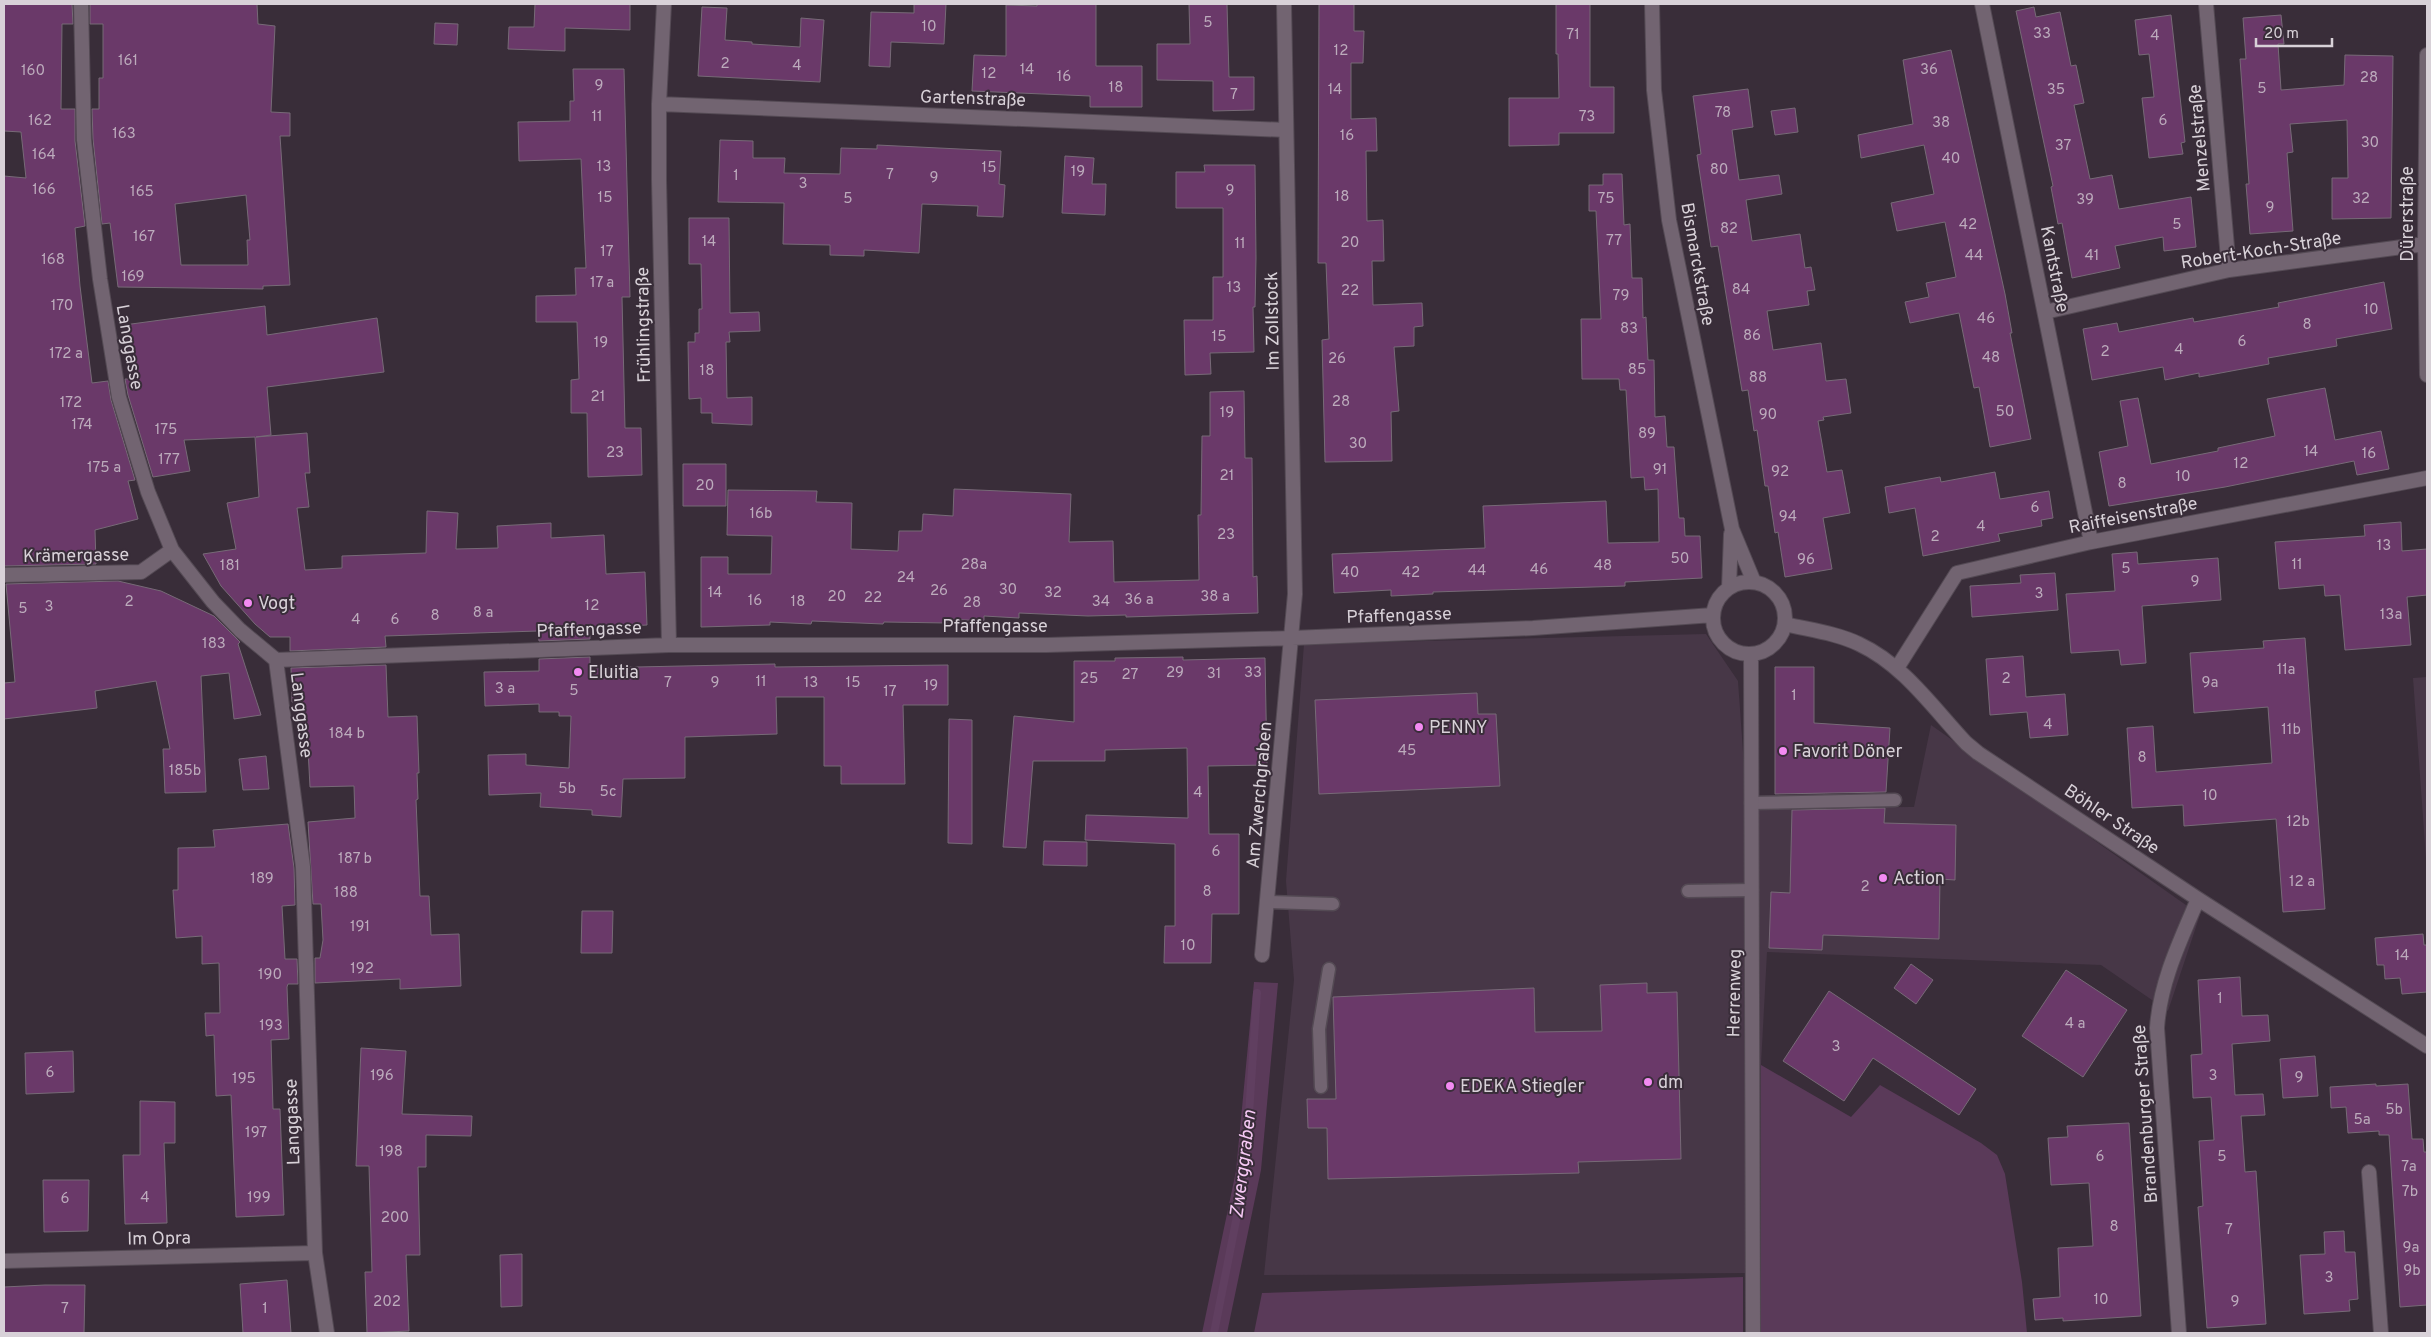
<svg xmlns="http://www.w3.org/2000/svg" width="2431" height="1337" font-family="Overpass,sans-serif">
<rect width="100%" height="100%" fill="#392d39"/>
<!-- built -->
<path fill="#473747" d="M1706,634L1738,681L1747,808L1914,807L1931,725L2200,915L2168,1011L2101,965L1767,952L1761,1065L1760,1273L1264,1275L1294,980L1286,881L1304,644Z
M2427,677V873L2413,678Z"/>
<!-- green -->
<path fill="#5a3a59" d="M1254,982L1278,983L1261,1170L1227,1333H1202L1236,1171Z
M1761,1065L1851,1117L1880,1085L1981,1143L1997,1155L2005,1174L2022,1282L2027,1333H1761Z
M1743,1277V1333H1254L1262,1293Z"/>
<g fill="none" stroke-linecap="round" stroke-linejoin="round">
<!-- stream -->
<path stroke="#603f60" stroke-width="8" d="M1214,1333L1245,1175L1257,993"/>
</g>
<!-- building -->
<path fill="#6a3969" stroke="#776a77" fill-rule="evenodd" d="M4,4H72L73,24H62L61,109H75V141L85,226L75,228L80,286L92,383L108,381L111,400L135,480L128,481L138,519L95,530L96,564L4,566V176L26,178L21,132L4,131Z
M90,4H257L258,24L275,26L271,112L290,113V136H280L290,285L263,286V289L118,287L110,223L102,224L93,139L92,109H99V78H103V24H90ZM246,195L250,240H247L248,265H181L175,204Z
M535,4H630V30L565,28V51L508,49L509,27H534Z
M914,4H946L944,44L891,42L890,67L869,66L871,12L914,13Z
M1037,4H1096V66H1142V107H1090V96L972,91L974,55L1006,56V5L1037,6Z
M1189,4H1227L1229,77H1254V110L1213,111V81L1157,80V44H1190Z
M1319,4H1354V31H1364L1363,63H1351V119L1376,118L1377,151H1366L1367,221L1383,220L1384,261H1372L1373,305L1422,303L1423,326L1414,327V346L1394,347L1399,411L1391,412L1392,461L1325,462L1322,340L1329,339L1326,263H1318Z
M1556,4H1590V87H1614V133H1559V145L1509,146V98H1559L1558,54H1556Z
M702,7L727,8L725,40L752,42V44L800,47L801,18L824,20L820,82L698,76Z
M2034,7L2036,17L2060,12L2071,66L2076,65L2084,103L2074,105L2090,179L2112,175L2119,209L2191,197L2196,247L2164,251L2163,237L2115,246L2120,268L2072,278L2062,223L2058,224L2051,187L2053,186L2016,11Z
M2171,15L2185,142L2181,143L2183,154L2149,158L2142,98L2154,97L2149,54L2139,55L2135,20Z
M2281,15L2284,44H2278L2281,90L2344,85L2345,55L2393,56L2391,218L2332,219V178H2348L2347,120L2290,124L2293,152L2287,153L2293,231L2250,234L2246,184H2249L2240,59H2246L2243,18Z
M435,23L458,24L457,45L434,44Z
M1951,50L2005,294L2012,333H2010L2031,439L1990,447L1979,387L1974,388L1959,313L1910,323L1905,302L1929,297L1926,283L1956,277L1945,222L1897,231L1891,203L1934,194L1924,145L1861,158L1858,135L1913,124L1903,60Z
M573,69H624L630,297H622L625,428H641L642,475L588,477L587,413H571V380L579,379L577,322H536V296L576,295L575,268H586L581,159L519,161L518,122L570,121V101H574Z
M1748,89L1753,127L1732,130L1739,180L1779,175L1782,194L1746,200L1752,241L1800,234L1805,268L1811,267L1815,290L1807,291L1809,305L1767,311L1773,350L1821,343L1826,381L1846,379L1851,413L1823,417L1824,420L1818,421L1827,472L1842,470L1850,513L1823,518L1832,569L1785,577L1778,532L1775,533L1768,486H1765L1757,430L1754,431L1748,390L1742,391L1718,246L1711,247L1697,155L1701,154L1693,96Z
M1795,108L1798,132L1775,135L1771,111Z
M720,140L753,141V158H785L784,173L840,174L841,148L877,149V145L1001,151L999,184L1005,185L1003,217L977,216L978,206L922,204L919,253L864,250V256L830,255V245L783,244L784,203L718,202Z
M1065,156L1094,158L1092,184H1106L1105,215L1062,213Z
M1204,165H1255L1256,258L1255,307H1253L1254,352L1210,353L1211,374L1185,375L1184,320H1213V277H1223V208H1176V172H1205Z
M1603,174H1622L1624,225L1630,224L1632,278H1642L1643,318L1646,317L1648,360H1654L1655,417L1665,416L1667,447H1674L1679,518H1684L1685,536H1700L1702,578L1625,582V586L1433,592V594L1391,596V590L1334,593L1332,554L1485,548L1483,506L1606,501L1608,543L1659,542L1658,489L1645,490L1644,477L1631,478L1626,390H1620L1619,379H1582L1581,319H1601L1596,211H1589V185H1603Z
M689,218H729L730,313L759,312L760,331L729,332L730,342H726L727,398L752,397V425L712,423V413H701V398L689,399L688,342H695V333H699V309H702L701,264H689Z
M2384,282L2392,329L2336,339L2337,346L2268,358L2269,364L2199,377V373L2165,380L2163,367L2092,380L2083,329L2117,323L2119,332L2193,318L2194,322L2279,307L2278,303Z
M265,306L267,335L377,318L384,372L267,387L271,435L256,437L307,433L310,473H305L309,507L297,508L305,570L342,568V556L426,553L427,511L458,513L456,549L498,548L497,526L551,523V538L604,535L606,574L645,572L647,625L590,628V639L539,641L538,631L385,636L386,647L290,651V637H270L255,624L221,586L203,554L236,549L227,503L259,497L255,437L184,440L190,471L153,477L128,395L125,379H131L124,325Z
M2325,388L2335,440L2381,431L2389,469L2357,475L2354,461L2225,487L2109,506L2099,452L2128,446L2120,401L2138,398L2151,464L2218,451V448L2275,436L2267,399Z
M1244,391L1245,458H1252L1253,577L1257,576L1258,613L1126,617V615L1088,616L1019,613V618L984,616V621L948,619L947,623L884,622L883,624L812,621L811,624L770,622V625L701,627V557H728V574H771L772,536L727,535L728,490L817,491L816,502L852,503L851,549L898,551L899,531H922L923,514L953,516L954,489L1071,494L1069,542L1113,541L1114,582L1199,580L1198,515H1201L1202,436H1210V392Z
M683,464H726V506H683Z
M1995,472L2000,499L2049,491L2053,518L2041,520L2042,526L1998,534L2000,541L1923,556L1915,508L1889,513L1885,487L1940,477L1941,482Z
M2401,522L2402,551L2427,549V595L2407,597L2411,645L2345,650L2340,595L2325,596L2324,585L2279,589L2275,542L2365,536L2364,525Z
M2137,552L2138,564L2218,558L2221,600L2142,606L2146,663L2121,665L2119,650L2071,653L2066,594L2115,591L2112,554Z
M2055,573L2058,610L1972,617L1970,586L2021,583L2020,575Z
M118,581L161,591L214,616L240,642L238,644L261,715L234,719L229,673L201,676L206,792L165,793L163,749H170L156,681L95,691L97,708L4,719V683L15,682L6,584Z
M2305,638L2325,909L2283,912L2276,819L2184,826L2183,805L2132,808L2127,728L2153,726L2156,772L2272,763L2268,707L2194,713L2190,653L2264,648L2263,641Z
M2023,656L2026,697L2065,694L2068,735L2030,738L2027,712L1990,715L1986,659Z
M590,657V668L775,664V667L948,665V705H903L905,784H841V766H824V697H776L777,734L685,737V778L623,779L621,817L592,815V810L540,807L541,793L489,795L488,755L526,754V765L569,768L571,716H559V712H539V704L485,706L484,672L539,671V659Z
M1183,657V660L1265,658L1267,765L1208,766L1209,834H1239V914H1212L1211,963H1164L1165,926H1175V844L1085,840L1086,815L1188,818L1187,748L1105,750V761H1033L1026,848L1003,847L1014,716L1074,722V661H1115V658Z
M386,665L388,717L417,716L419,773H417L418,799L416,800L420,896H429L431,935L459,934L461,986L400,989V979L315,983V958H320L323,940L321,904H313L308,822L355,818L354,786L310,787L308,749H304L302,702H292L291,668Z
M1775,667H1814V723L1890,728L1886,792L1775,794Z
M1477,693L1478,714H1496L1500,786L1319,794L1315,700Z
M949,719L972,720V844L948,843Z
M266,756L269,789L243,790L239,759Z
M1885,808L1884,823L1956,825L1955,880L1940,879L1939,939L1823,935L1822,950L1769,948L1771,892L1790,893L1792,810Z
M288,824L294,868L295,905L282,906L285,959H297L298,984H288L287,987L289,1039L271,1040L273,1109H280L284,1215L236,1217L231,1095L216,1096L214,1035L206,1036L205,1013H220L219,963L202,964V936L176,938L173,890H178V848L215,847L213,830Z
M1044,841L1087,842V866L1043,865Z
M582,911H613L612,953H581Z
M2423,934L2424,945H2427V992L2402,994L2400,978L2385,979L2384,965H2377L2375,938Z
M1911,964L1933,980L1916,1004L1894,988Z
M2066,970L2127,1010L2083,1077L2022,1036Z
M2240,977L2242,1016L2268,1015L2270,1041L2232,1044L2235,1095L2263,1094L2265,1115L2241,1116L2245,1172L2256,1171L2266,1324L2207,1328L2198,1207L2203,1206L2199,1141L2214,1140L2211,1097L2193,1098L2191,1055L2202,1054L2198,980Z
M1647,983V993L1677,992L1681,1159L1578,1162L1579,1173L1328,1179L1327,1128H1308L1307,1099H1336L1333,997L1534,988L1535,1032L1602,1031L1600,985Z
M1829,991L1976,1089L1959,1115L1873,1058L1844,1101L1783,1061Z
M361,1048L406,1051L402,1114L472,1116L471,1136L426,1135V1167H418L420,1255H406L409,1331L367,1333L365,1272H372L369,1166H356Z
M73,1051L74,1092L26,1094L25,1053Z
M2315,1056L2318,1096L2283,1098L2280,1059Z
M2376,1084V1086L2408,1084L2412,1139H2423L2424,1152H2427V1305L2400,1307L2389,1135H2379V1131L2348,1133L2346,1107L2331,1108L2330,1087Z
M140,1101L175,1102V1143H164L167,1223L125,1224L123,1155H140Z
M2129,1123L2141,1316L2063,1321V1318L2035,1320L2033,1299L2060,1297L2058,1248L2093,1246L2089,1183L2051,1185L2048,1138L2068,1137L2067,1126Z
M43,1180H89L88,1231L44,1232Z
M2344,1231L2345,1252H2355L2358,1299L2349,1300L2350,1311L2304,1314L2300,1255L2325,1254L2324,1232Z
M522,1254V1306L501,1307L500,1255Z
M287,1280L291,1333H243L240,1284Z
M45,1285H85L84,1333H4V1287Z"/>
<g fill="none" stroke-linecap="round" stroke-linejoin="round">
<defs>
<path id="service" d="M1751,803L1895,800
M1688,891L1752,890
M1268,902L1333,904
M1321,1087L1319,1029L1329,969"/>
<path id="minor" d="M81,4L84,140L100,279L119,397L148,492L172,550L213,602L240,630L276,660L303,867L315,1253L327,1333
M664,4L659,104V180L669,645
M1652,4L1654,90L1669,220L1732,529L1754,582
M1982,4L2091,542
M2206,4L2229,270
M2427,55L2425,244L2427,375
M659,104L1286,130
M2045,312L2229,270L2425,244
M4,575L141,572L172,550
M1713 618a36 36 0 1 1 72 0a36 36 0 1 1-72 0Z
M1729,588L1731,534
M1785,624C1810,630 1836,633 1859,644C1904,665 1933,708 1966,743L1978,753L2198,899L2427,1046
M1751,654L1753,1333
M276,660L669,645H1047L1292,638L1533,628L1713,615
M1897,668L1957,573L2091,542L2427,478
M1262,955L1295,594L1284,4
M2369,1172L2381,1333
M4,1261L315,1253
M2179,1333L2157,1028C2160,982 2180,941 2198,899"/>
</defs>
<!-- service casing -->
<use href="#service" stroke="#544a54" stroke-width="15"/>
<!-- minor casing -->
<use href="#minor" stroke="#544a54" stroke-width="16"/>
<!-- service -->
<use href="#service" stroke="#726471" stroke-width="12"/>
<!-- minor -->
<use href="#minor" stroke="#726471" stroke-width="14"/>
</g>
<!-- markers -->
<g fill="#f38af2" stroke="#392d39" stroke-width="2">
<circle cx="248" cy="603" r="5"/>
<circle cx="578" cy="672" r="5"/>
<circle cx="1419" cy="727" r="5"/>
<circle cx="1783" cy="751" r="5"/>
<circle cx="1883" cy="878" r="5"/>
<circle cx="1648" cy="1082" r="5"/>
<circle cx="1450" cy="1086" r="5"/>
</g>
<g text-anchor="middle" stroke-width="4" stroke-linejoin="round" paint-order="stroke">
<!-- number labels -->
<g font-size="15" fill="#bcabbc">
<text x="1208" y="27">5</text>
<text x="929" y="31">10</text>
<text x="2042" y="38">33</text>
<text x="1573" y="39">71</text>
<text x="2155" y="40">4</text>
<text x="1341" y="55">12</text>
<text x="128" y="65">161</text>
<text x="725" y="68">2</text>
<text x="797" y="70">4</text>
<text x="1027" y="74">14</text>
<text x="1929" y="74">36</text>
<text x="33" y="75">160</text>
<text x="989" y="78">12</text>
<text x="1064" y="81">16</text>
<text x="2369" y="82">28</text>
<text x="599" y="90">9</text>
<text x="1116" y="92">18</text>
<text x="2262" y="93">5</text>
<text x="1335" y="94">14</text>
<text x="2056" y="94">35</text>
<text x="1234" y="99">7</text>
<text x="1723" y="117">78</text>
<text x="597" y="121">11</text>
<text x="1587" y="121">73</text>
<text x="40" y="125">162</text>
<text x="2163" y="125">6</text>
<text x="1941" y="127">38</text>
<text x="124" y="138">163</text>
<text x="1347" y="140">16</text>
<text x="2370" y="147">30</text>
<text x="2063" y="150">37</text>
<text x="44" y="159">164</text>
<text x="1951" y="163">40</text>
<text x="604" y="171">13</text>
<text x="989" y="172">15</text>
<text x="1719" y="174">80</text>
<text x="1078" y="176">19</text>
<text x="890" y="179">7</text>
<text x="736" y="180">1</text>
<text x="934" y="182">9</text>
<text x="803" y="188">3</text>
<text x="44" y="194">166</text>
<text x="1230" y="195">9</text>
<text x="142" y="196">165</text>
<text x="1342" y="201">18</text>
<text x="605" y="202">15</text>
<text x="848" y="203">5</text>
<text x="1606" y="203">75</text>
<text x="2361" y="203">32</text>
<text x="2085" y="204">39</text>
<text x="2270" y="212">9</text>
<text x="1968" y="229">42</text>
<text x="2177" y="229">5</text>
<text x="1729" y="233">82</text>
<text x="144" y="241">167</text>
<text x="1614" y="245">77</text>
<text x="709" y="246">14</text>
<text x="1350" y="247">20</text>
<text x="1240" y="248">11</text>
<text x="607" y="256">17</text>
<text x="1974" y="260">44</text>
<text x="2092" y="260">41</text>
<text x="53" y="264">168</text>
<text x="133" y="281">169</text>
<text x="602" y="287">17 a</text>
<text x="1234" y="292">13</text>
<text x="1741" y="294">84</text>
<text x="1350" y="295">22</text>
<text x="1621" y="300">79</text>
<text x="62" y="310">170</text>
<text x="2371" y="314">10</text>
<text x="1986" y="323">46</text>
<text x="2307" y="329">8</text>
<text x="1629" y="333">83</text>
<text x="1752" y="340">86</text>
<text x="1219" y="341">15</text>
<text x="2242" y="346">6</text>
<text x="601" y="347">19</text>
<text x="2179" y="354">4</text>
<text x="2105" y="356">2</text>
<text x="66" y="358">172 a</text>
<text x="1991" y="362">48</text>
<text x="1337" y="363">26</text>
<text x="1637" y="374">85</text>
<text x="707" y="375">18</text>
<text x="1758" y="382">88</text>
<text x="598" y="401">21</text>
<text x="1341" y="406">28</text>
<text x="71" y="407">172</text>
<text x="2005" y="416">50</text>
<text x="1227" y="417">19</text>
<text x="1768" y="419">90</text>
<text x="82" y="429">174</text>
<text x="166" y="434">175</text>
<text x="1647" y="438">89</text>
<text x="1358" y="448">30</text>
<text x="2311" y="456">14</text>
<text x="615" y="457">23</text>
<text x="2369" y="458">16</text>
<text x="169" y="464">177</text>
<text x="2241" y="468">12</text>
<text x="104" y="472">175 a</text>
<text x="1660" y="474">91</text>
<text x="1780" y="476">92</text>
<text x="1227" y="480">21</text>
<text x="2183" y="481">10</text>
<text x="2122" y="488">8</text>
<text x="705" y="490">20</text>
<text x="2035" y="512">6</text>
<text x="761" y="518">16b</text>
<text x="1788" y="521">94</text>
<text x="1981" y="531">4</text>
<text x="1226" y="539">23</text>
<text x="1935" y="541">2</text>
<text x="2384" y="550">13</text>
<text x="1680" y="563">50</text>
<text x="1806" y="564">96</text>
<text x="974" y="569">28a</text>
<text x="2297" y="569">11</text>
<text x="230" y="570">181</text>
<text x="1603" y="570">48</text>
<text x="2126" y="573">5</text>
<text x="1539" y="574">46</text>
<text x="1477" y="575">44</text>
<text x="1350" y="577">40</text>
<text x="1411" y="577">42</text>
<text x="906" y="582">24</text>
<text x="2195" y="586">9</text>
<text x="1008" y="594">30</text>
<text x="939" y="595">26</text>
<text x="715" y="597">14</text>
<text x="1053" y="597">32</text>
<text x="2039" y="598">3</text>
<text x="837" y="601">20</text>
<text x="1215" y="601">38 a</text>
<text x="873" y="602">22</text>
<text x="1139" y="604">36 a</text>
<text x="755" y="605">16</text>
<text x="129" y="606">2</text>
<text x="798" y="606">18</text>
<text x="1101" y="606">34</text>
<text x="972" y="607">28</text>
<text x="592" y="610">12</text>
<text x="49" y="611">3</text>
<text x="23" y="613">5</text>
<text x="483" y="617">8 a</text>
<text x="2391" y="619">13a</text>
<text x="435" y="620">8</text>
<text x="356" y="624">4</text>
<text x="395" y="624">6</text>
<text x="214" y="648">183</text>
<text x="2286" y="674">11a</text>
<text x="1175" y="677">29</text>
<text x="1253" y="677">33</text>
<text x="1214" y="678">31</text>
<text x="1130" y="679">27</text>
<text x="1089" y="683">25</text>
<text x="2006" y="683">2</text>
<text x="761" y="686">11</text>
<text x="668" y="687">7</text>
<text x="715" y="687">9</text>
<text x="811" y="687">13</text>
<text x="853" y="687">15</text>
<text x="2210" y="687">9a</text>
<text x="931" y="690">19</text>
<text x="505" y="693">3 a</text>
<text x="574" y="695">5</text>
<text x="890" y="696">17</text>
<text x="1794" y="700">1</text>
<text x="2048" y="729">4</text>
<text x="2291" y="734">11b</text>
<text x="347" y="738">184 b</text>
<text x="1407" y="755">45</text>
<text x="2142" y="762">8</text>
<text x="185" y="775">185b</text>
<text x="567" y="793">5b</text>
<text x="608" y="796">5c</text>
<text x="1198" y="797">4</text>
<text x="2210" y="800">10</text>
<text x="2298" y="826">12b</text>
<text x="1216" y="856">6</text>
<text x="355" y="863">187 b</text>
<text x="262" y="883">189</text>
<text x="2302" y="886">12 a</text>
<text x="1865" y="891">2</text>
<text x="1207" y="896">8</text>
<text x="346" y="897">188</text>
<text x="360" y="931">191</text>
<text x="1188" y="950">10</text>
<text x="2402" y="960">14</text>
<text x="362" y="973">192</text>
<text x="270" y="979">190</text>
<text x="2220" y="1003">1</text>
<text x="2075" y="1028">4 a</text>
<text x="271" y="1030">193</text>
<text x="1836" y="1051">3</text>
<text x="50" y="1077">6</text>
<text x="382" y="1080">196</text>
<text x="2213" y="1080">3</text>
<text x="2299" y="1082">9</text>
<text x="244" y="1083">195</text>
<text x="2394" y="1114">5b</text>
<text x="2362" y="1124">5a</text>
<text x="256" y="1137">197</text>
<text x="391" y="1156">198</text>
<text x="2100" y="1161">6</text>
<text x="2222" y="1161">5</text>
<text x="2409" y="1171">7a</text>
<text x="2410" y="1196">7b</text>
<text x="145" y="1202">4</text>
<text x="259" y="1202">199</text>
<text x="65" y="1203">6</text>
<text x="395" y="1222">200</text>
<text x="2114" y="1231">8</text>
<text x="2229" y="1234">7</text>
<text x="2411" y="1252">9a</text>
<text x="2412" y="1275">9b</text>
<text x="2329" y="1282">3</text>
<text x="2101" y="1304">10</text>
<text x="387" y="1306">202</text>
<text x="2235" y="1306">9</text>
<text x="65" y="1313">7</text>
<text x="265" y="1313">1</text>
</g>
<!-- street labels -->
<g font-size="18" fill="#d8d1d8" stroke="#392d39">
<text transform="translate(973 98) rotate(2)" y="6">Gartenstraße</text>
<text transform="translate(2199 138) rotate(-95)" y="6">Menzelstraße</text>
<text transform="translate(2407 214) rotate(-90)" y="6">Dürerstraße</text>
<text transform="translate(2261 250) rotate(-9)" y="6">Robert-Koch-Straße</text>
<text transform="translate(1698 264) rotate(80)" y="6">Bismarckstraße</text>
<text transform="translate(2055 269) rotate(79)" y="6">Kantstraße</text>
<text transform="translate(1272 321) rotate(-91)" y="6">Im Zollstock</text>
<text transform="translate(643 325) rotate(-91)" y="6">Frühlingstraße</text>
<text transform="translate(130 347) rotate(80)" y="6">Langgasse</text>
<text transform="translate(2133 515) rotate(-11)" y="6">Raiffeisenstraße</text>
<text transform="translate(76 555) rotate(-1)" y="6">Krämergasse</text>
<text transform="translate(1399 615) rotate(-2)" y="6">Pfaffengasse</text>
<text x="995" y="632">Pfaffengasse</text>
<text transform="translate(589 629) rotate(-2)" y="6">Pfaffengasse</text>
<text transform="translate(302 715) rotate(83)" y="6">Langgasse</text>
<text transform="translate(1259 795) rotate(-85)" y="6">Am Zwerchgraben</text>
<text transform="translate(2112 819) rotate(34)" y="6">Böhler Straße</text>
<text transform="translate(1734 993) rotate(-89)" y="6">Herrenweg</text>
<text transform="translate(2145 1114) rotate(-94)" y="6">Brandenburger Straße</text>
<text transform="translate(292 1122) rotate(-92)" y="6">Langgasse</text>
<text transform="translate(159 1238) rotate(-1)" y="6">Im Opra</text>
</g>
<!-- poi labels -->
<g font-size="18" fill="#d8d1d8" stroke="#392d39" text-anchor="start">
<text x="258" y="609">Vogt</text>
<text x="588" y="678">Eluitia</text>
<text x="1429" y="733">PENNY</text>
<text x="1793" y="757">Favorit Döner</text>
<text x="1893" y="884">Action</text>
<text x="1658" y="1088">dm</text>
<text x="1460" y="1092">EDEKA Stiegler</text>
</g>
<!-- water labels -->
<g font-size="19" font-style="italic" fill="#f8caf6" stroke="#392d39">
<text transform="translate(1242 1164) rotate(-83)" y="7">Zwerggraben</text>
</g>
</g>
<!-- border -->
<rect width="2431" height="1337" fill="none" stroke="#d8d1d8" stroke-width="10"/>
<!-- scale -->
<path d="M2256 38v8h76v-8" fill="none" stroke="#d8d1d8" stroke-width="2.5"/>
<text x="2264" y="38" font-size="15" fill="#d8d1d8" stroke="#392d39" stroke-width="4" paint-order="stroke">20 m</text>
</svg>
